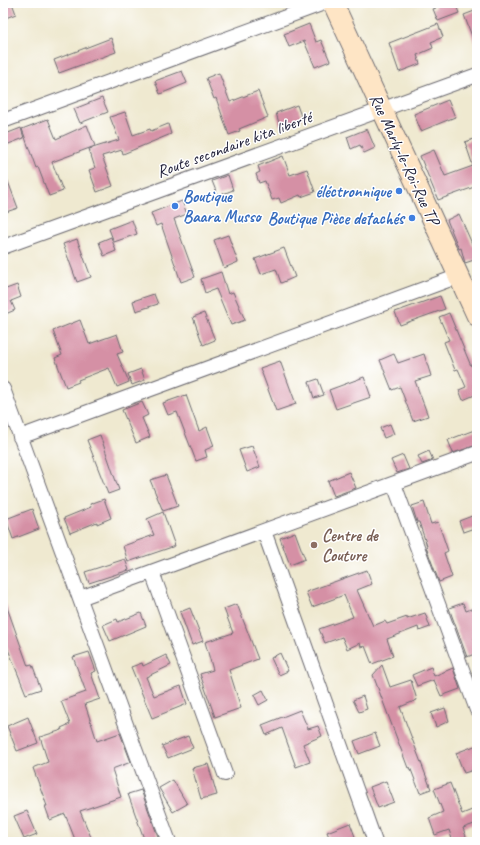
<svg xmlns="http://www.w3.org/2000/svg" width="480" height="845" font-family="Caveat,sans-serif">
<rect width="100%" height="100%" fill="#fff"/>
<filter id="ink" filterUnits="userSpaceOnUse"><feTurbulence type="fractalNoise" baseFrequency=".025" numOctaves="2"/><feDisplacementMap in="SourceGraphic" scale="8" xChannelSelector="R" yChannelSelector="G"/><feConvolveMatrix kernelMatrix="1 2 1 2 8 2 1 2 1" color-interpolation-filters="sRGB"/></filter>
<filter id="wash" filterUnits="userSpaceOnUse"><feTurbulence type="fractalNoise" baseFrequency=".012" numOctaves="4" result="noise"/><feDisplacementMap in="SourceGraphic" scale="16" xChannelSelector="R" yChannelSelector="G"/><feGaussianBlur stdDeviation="0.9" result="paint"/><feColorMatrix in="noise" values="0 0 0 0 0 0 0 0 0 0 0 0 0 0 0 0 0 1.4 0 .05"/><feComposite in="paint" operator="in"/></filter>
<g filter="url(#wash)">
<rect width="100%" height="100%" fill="#efe9d0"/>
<g id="blocks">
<!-- building -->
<path fill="#d590a5" d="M3,3H12L16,14L3,19Z
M434,3H455L459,13L438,21L433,9L436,8Z
M477,10V46L476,47L464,15Z
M309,24L316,42L321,40L330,61L315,67L304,41L289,47L284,34Z
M438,24L443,37L431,42L433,48L417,55L420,64L399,72L389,43Z
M111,38L116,52L59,73L54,60Z
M182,71L187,83L160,94L155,81Z
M219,73L230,102L258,91L268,117L239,129L240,131L229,135L216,98L214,99L206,78Z
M102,98L108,112L80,123L74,109Z
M448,100L455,117L421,131L414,114Z
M297,105L302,119L280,126L276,113Z
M125,112L133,135L150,129L151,131L168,124L171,134L123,154L122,150L102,156L113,186L97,192L89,170L95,168L89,149L119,140L110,117Z
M48,119L56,139L87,125L95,146L52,162L63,191L49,196L38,167L36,168L22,129Z
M21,128L24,138L6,145L3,135Z
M367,129L375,148L364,153L360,145L351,149L347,137Z
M477,138V186L438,200L420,156L434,150L445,176L473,166L465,142Z
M283,156L290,175L307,169L315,192L301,197L300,195L281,203L279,198L272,200L265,181L259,183L256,174L260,172L258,166Z
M4,171L18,208L3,213V172Z
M228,175L233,190L218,196L212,181Z
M182,201L187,214L174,219L195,277L181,282L161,224L156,226L151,213Z
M459,214L473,246L477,245V259L465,263L461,248L459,249L447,220Z
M132,220L137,234L114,242L109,229Z
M228,235L238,262L224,268L214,240Z
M111,237L116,251L104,256L99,242Z
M77,239L91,277L77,282L63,244Z
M284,248L295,277L281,283L276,269L261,274L255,259Z
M221,272L228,294L233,292L245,320L231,325L216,289L205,293L201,279Z
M3,282L6,289L17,285L21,297L11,301L15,310L3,315Z
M154,294L158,304L136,311L133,301Z
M440,296L445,309L400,325L395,312Z
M204,313L215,340L203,345L193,317Z
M449,313L471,366L474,365L477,372V394L463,400L459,390L466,387L458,369L455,370L444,342L449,340L439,317Z
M80,320L89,344L117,334L123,352L117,354L129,382L117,387L109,368L78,380L79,382L66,387L55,358L62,355L53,331Z
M394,354L398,363L424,354L431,376L415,381L428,416L413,421L400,387L392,390L380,360Z
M280,361L296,404L276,411L260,368Z
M141,369L145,380L132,385L128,374Z
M364,377L371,397L336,409L329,390Z
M318,379L324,395L314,398L309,382Z
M186,395L199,431L207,427L214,446L205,450L207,457L196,461L177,412L168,415L163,403Z
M142,402L148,415L142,418L150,437L136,443L122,410Z
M390,424L394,434L384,438L380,428Z
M477,429V445L453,453L448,440Z
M100,435L119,490L108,494L87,440Z
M252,446L260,467L247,472L239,450Z
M429,451L433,460L422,464L418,456Z
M403,455L409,469L397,473L391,460Z
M349,472L356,488L334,496L328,481Z
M166,475L178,506L163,511L150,480Z
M104,499L111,518L97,524V522L70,533L64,518L91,507L90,504Z
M424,502L431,524L438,522L448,551L444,553L452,577L439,582L426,547L427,546L419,522H417L412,506Z
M32,509L39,529L13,539L6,519Z
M163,512L175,546L128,562L123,546L154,535L147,519Z
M477,514V527L463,532L459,521Z
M295,532L305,559L290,565L280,538Z
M125,559L129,570L89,583L85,572Z
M367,570L372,584L357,590L373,626L385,621L387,624L407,617V619L425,613L430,627L419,631L418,627L387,639L393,656L372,664L365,646L361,647L360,643L347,649L342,637L325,643L319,629L353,617L344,595L312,607L306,592Z
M4,599L28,666L32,665L41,689L26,694L3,637V600Z
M463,603L466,611L474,608L477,618V637L474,638L477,646V653L467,657L449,608Z
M237,604L258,659L229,670L241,708L215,717L200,674L213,670L205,642L233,633L224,609Z
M190,608L203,641L192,645L180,612Z
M141,613L146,626L110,641L103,625L117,619L118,622Z
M89,652L96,671L91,673L100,699L85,704L97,741L120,733L131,762L112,769L121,797L80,811L93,842H76L65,814L50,820L45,806H47L33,768L48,762L40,737L62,730L61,728L70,724L61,701L86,692L73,657Z
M280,653L288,671L279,675L271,658Z
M166,655L171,665L146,677L154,696L181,686L187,704L152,718L131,667L142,663L143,666Z
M382,665L390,687L411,680L417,700L400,707L431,789L420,793L410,767L408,768L373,675Z
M431,667L434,676L453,668L460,689L441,696L434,680L417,686L412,675Z
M263,690L268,700L259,705L254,695Z
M363,696L367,709L359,712L353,700Z
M445,708L449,721L436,727L431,713Z
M300,710L308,729L318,726L322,736L303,744L310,762L296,767L282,728L266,735L262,725Z
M28,717L38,743L17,751L7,726Z
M375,733L380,746L359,754L354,741Z
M188,736L193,748L168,758L162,746Z
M477,745V769L464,773L456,753Z
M208,764L217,795L201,799L192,768Z
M173,780L187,804L173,812L159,788Z
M386,781L394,802L378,808L370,787Z
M450,783L462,814L477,808V823L463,828L468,842H453L449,830L435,835L429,818L443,812L434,789Z
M141,790L160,842H146L143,836L128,794Z
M27,811L37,834L24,839L14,816Z
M350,823L357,842H331L327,832Z"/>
</g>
</g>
<g filter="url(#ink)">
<use href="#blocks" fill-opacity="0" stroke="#6a686f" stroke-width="1"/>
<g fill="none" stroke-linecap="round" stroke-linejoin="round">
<defs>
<path id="street" d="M3,121L324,3
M3,247L477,75
M3,389L169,842
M20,437L459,276
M394,484L477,710
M264,531L375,842
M152,572L225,774
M80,598L477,453"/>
<path id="secondary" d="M333,3L477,316"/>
</defs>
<!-- street casing -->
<use href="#street" stroke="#6a686f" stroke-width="16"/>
<!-- secondary casing -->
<use href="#secondary" stroke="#6a686f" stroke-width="22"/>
<!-- street -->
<use href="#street" stroke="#fff" stroke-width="14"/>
<!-- secondary -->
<use href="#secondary" stroke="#fee5c5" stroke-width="20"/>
</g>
</g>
<!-- markers -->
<g fill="#3f7fe0" stroke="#fff" stroke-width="1.5">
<circle cx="399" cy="191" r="4"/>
<circle cx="175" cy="206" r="4"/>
<circle cx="412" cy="218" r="4"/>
</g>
<circle fill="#8d6e63" stroke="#fff" stroke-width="1.5" cx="314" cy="545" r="4"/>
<g text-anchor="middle" stroke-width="3" stroke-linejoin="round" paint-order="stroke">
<!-- street labels -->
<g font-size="17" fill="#22223b" stroke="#fff">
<text transform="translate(234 144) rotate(-20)" y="6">Route secondaire kita liberté</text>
<text transform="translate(405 159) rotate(65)" y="6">Rue Marly-le-Roi-Rue TP</text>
</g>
<!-- shop labels -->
<g font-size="17" font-weight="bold" fill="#366cbe" stroke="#fff" text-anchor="end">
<text x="391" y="197">éléctronnique</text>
<text x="183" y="202" text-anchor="start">Boutique<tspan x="183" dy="20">Baara Musso</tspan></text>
<text x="404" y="224">Boutique Pièce detachés</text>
</g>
<!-- education labels -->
<g font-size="17" font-weight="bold" fill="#785e54" stroke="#fff" text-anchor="start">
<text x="322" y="541">Centre de<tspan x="322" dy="20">Couture</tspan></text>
</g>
</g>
<!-- margin -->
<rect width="480" height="845" fill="none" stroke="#fff" stroke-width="16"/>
</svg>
